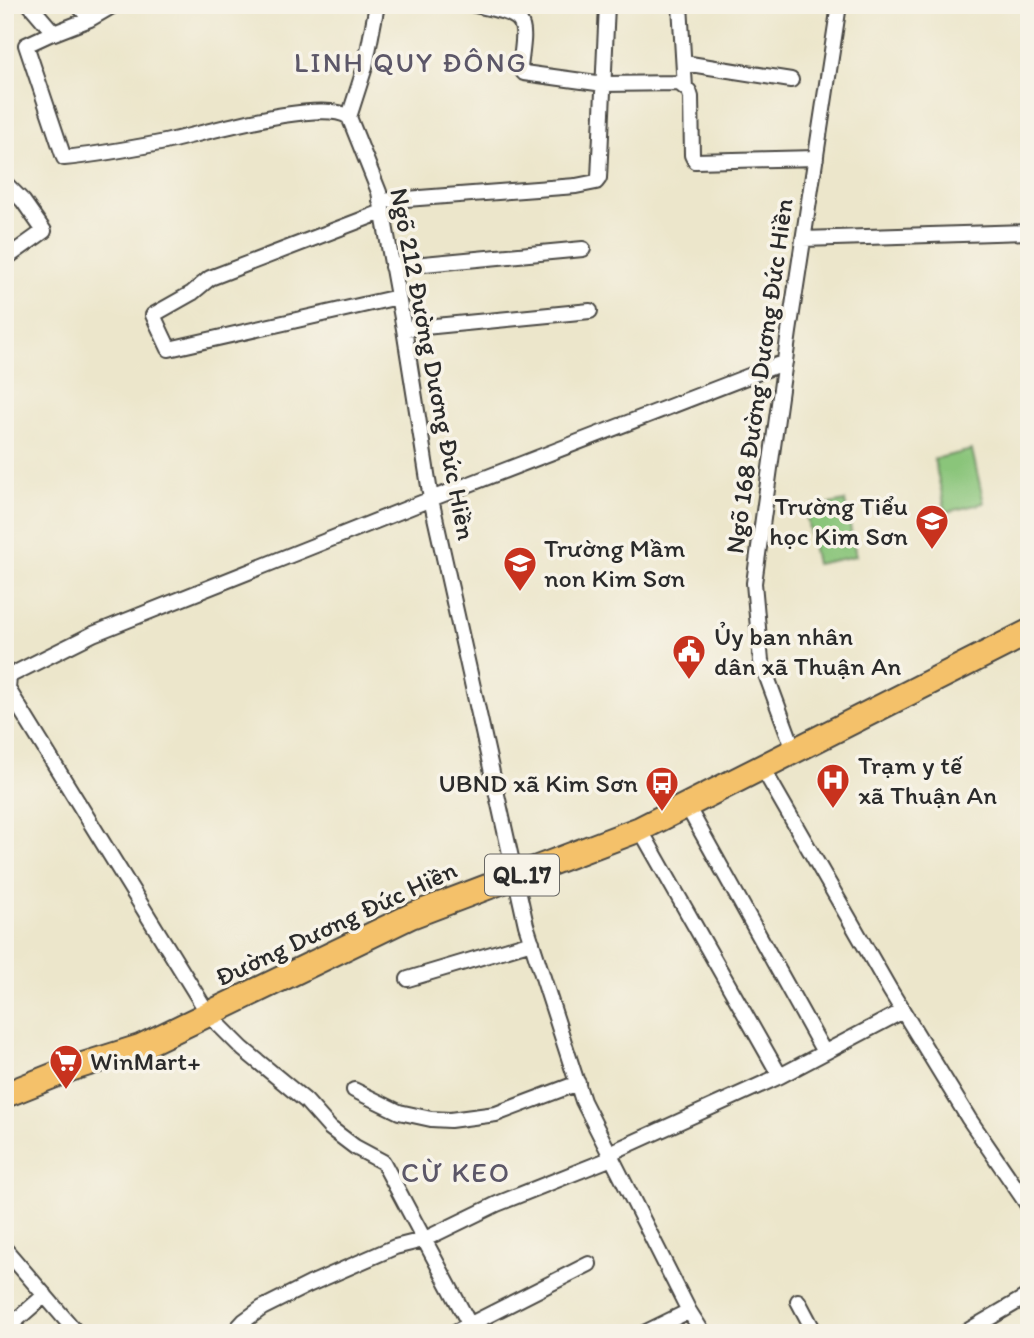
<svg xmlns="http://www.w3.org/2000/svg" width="1034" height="1338" font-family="Itim,sans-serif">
<rect width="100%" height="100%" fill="#f7f3e8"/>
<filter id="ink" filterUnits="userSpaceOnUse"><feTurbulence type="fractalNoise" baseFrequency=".0143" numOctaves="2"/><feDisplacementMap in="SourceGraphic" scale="14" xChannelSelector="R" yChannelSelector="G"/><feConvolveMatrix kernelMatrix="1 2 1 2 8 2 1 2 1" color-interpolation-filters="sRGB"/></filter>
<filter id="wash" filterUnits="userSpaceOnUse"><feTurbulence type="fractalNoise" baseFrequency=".00686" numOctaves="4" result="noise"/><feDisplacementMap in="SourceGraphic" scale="28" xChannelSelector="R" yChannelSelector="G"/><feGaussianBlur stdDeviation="1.57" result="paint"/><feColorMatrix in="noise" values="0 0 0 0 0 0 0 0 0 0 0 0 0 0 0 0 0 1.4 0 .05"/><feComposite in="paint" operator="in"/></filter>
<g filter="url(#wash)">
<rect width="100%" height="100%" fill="#ece6cb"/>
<!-- grass -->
<path fill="#8ac57a" stroke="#5a7852" stroke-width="2" d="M972,450L984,503L946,512L934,459Z
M845,501L856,556L816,564L805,509Z"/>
</g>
<g filter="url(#ink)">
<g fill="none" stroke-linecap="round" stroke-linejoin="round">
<defs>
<path id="street" d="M30,5L54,33L90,19L114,5
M78,5L90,19
M475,5C527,16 527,16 520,67L524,73L604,84L679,83L689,91L691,97L692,155L695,161L816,158
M680,5L685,88
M52,33L26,45L64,158C96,155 128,149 160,143C196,136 321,97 349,117L379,192L404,329L431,499L526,925L583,1101L689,1311L703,1333
M684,63L791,80
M349,117L365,67L377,5
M5,183L23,201L44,231L5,259
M380,201L576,186L596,182L599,178L607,5
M382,212L210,278L192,293L153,315L169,349L398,297
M803,239L1029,232
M392,267L583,249
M404,329L590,311
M5,676H9L8,689L209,1015L243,1049L306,1101L330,1128L355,1147L383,1162L474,1333
M9,676L93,634L431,499L785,362
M794,750L761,661L754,583L789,332L839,5
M762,767L890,990L969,1119L1029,1207
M687,806L824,1052
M640,829L780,1076
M408,979L532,942
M354,1090L399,1112L431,1119L450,1120L496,1114L578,1083
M610,1153L780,1076L903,1011
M5,1249L77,1333
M798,1301L815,1333
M5,1330L45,1295
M233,1333L244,1321L262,1308L310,1284L395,1247L423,1240L497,1204L612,1158
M453,1333L589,1264
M644,1333L689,1311
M964,1333L1029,1295"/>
<path id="highway" d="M5,1095L70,1069L140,1047L411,916L640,829L1029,632"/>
</defs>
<!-- street casing -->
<use href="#street" stroke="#484743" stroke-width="18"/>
<!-- highway casing -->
<use href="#highway" stroke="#484743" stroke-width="28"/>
<!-- street -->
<use href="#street" stroke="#fff" stroke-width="14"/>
<!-- highway -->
<use href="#highway" stroke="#f4c16a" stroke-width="24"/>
</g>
</g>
<!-- icons -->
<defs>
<symbol id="school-pin" viewBox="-11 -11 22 30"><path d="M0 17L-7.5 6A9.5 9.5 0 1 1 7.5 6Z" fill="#c8321e" stroke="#f7f3e8"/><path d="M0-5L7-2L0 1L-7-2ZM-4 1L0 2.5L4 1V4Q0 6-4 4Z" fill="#fff"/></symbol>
<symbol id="civic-pin" viewBox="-11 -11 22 30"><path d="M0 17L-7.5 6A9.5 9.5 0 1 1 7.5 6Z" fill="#c8321e" stroke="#f7f3e8"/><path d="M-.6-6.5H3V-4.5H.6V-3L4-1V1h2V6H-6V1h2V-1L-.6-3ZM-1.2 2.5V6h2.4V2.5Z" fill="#fff"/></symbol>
<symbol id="hospital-pin" viewBox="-11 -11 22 30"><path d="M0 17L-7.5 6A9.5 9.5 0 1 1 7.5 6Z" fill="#c8321e" stroke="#f7f3e8"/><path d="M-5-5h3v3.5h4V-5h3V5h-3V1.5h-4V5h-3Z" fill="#fff"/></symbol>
<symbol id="bus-pin" viewBox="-11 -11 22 30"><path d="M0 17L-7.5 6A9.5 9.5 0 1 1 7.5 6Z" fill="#c8321e" stroke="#f7f3e8"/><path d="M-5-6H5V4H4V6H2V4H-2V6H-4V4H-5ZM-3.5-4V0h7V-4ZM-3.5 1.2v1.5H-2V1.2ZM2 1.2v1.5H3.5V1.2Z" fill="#fff"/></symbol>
<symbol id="supermarket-pin" viewBox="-11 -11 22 30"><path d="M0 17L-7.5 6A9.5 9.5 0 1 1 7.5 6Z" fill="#c8321e" stroke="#f7f3e8"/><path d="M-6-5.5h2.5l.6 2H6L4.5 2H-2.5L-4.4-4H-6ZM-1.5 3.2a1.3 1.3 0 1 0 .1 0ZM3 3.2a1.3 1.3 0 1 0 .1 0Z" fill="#fff"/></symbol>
</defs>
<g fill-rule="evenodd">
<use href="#school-pin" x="913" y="502" width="38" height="52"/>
<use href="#school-pin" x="501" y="544" width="38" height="52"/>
<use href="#civic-pin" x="670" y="632" width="38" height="52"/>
<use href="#hospital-pin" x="814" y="761" width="38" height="52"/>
<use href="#bus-pin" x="643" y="764" width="38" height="52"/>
<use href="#supermarket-pin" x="47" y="1042" width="38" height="52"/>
</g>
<g text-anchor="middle" stroke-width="7" stroke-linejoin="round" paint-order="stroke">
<!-- shield labels -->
<rect fill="#f7f3e8" stroke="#686764" stroke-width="2" x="485" y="854.5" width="74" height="41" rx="5"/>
<g font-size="24" font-weight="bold" fill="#2b2b2b">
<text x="522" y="883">QL.17</text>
</g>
<!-- street labels -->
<g font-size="26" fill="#2b2b2b" stroke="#f7f3e8">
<text transform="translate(433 364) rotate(79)" y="9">Ngõ 212 Đường Dương Đức Hiền</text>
<text transform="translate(759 376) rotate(-82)" y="9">Ngõ 168 Đường Dương Đức Hiền</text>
<text transform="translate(336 923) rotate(-25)" y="9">Đường Dương Đức Hiền</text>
</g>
<!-- poi labels -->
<g font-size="26" fill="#2b2b2b" stroke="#f7f3e8" text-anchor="start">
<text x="908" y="515" text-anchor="end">Trường Tiểu<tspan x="908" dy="30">học Kim Sơn</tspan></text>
<text x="544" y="557">Trường Mầm<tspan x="544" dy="30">non Kim Sơn</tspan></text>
<text x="714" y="645">Ủy ban nhân<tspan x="714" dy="30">dân xã Thuận An</tspan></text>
<text x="858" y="774">Trạm y tế<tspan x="858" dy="30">xã Thuận An</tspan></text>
<text x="638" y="792" text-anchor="end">UBND xã Kim Sơn</text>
<text x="90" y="1070">WinMart+</text>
</g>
<!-- neighbourhood labels -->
<g font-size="28" letter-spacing="2" fill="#5c5768" stroke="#f7f3e8">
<text x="411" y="72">LINH QUY ĐÔNG</text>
<text x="456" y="1182">CỪ KEO</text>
</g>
</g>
<!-- margin -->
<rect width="1034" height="1338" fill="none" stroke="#f7f3e8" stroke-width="28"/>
</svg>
